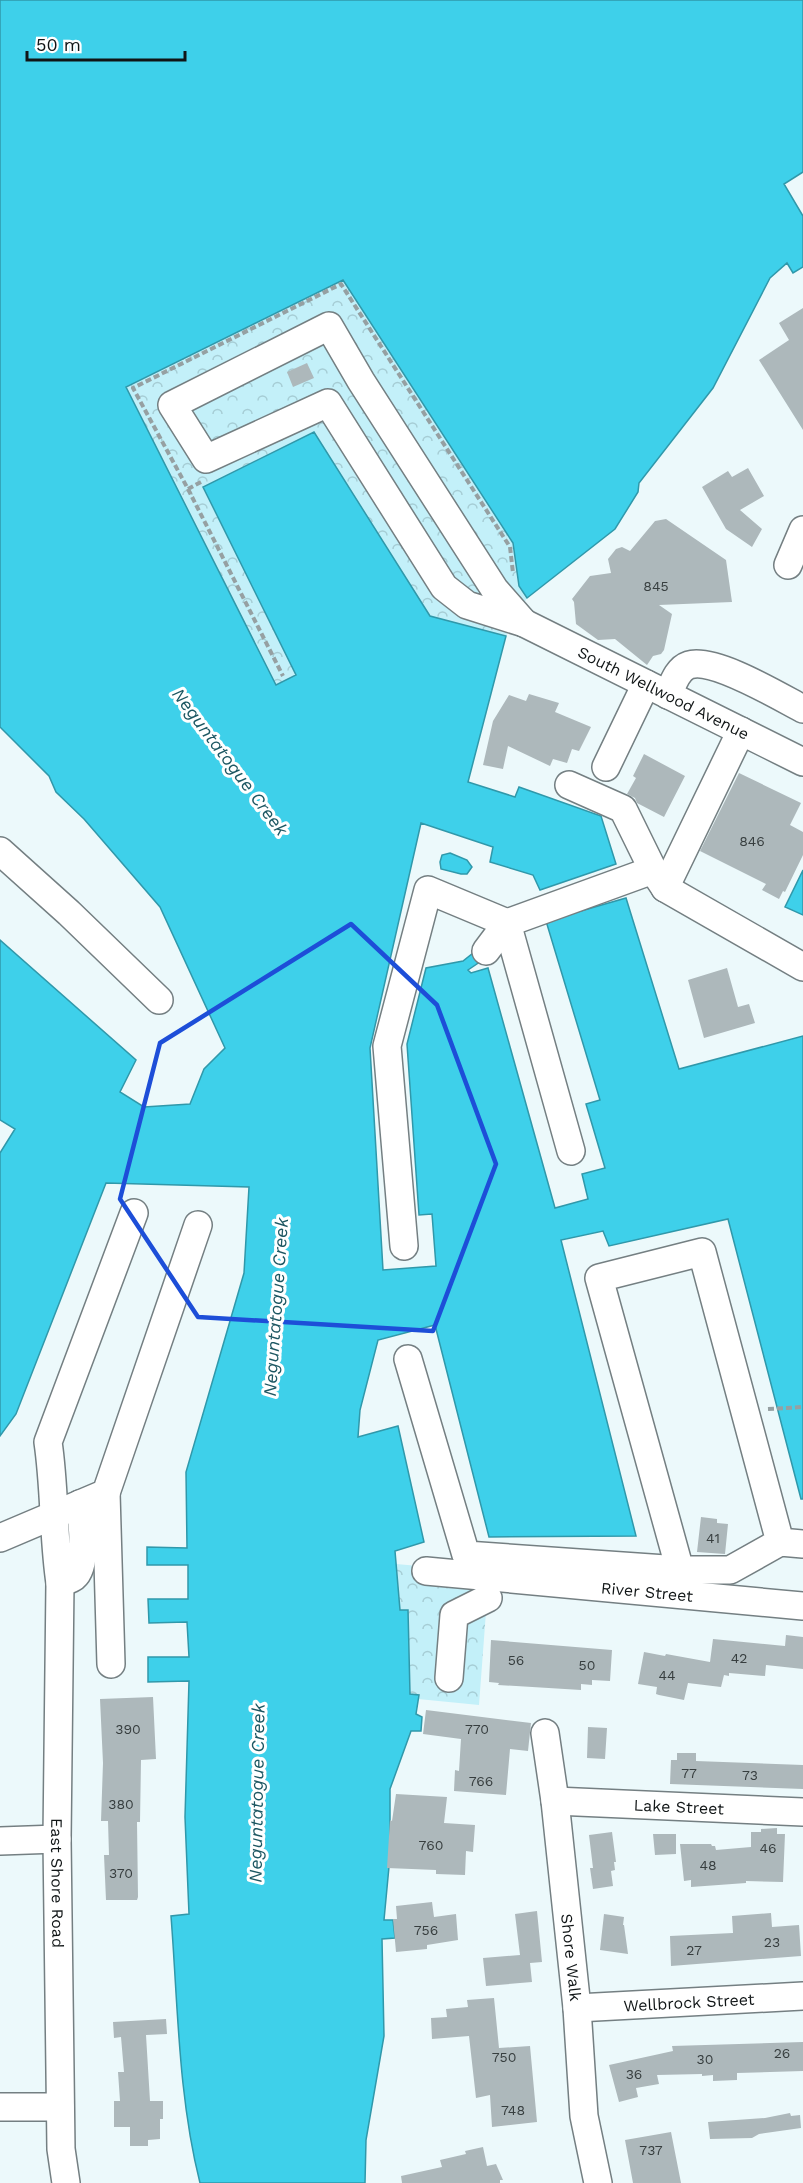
<svg xmlns="http://www.w3.org/2000/svg" width="803" height="2183" font-family="'Work Sans',sans-serif">
<defs>
<pattern id="park-crowns" width="20" height="18" patternUnits="userSpaceOnUse" patternTransform="scale(1.5)"><rect width="20" height="18" fill="#c3f0f9"/><path d="M2 6a3 3 0 1 1 6 0M12 15a3 3 0 1 1 6 0" fill="none" stroke="#a6cdd5"/></pattern>
</defs>
<rect width="100%" height="100%" fill="#ecf9fb"/>
<!-- park -->
<path fill="url(#park-crowns)" d="M343,280L513,543L519,586L527,598L506,636L430,616L313,432L203,488L296,675L276,685L125,387Z
M396,1564L489,1572L479,1705L418,1699V1695H410L408,1611H400Z"/>
<!-- water -->
<path fill="#3ed0ea" stroke="#3098aa" stroke-width="1.5" d="M0,0H803V172L784,184L803,216V267L793,273L787,263L770,278L713,388L639,483L638,492L615,529L527,598L519,586L513,543L343,280L126,387L276,685L296,675L203,487L314,432L430,616L506,636L468,782L515,797L519,787L601,816L616,864L540,890L533,875L490,862L493,847L421,823L370,1048L383,1270L436,1266L432,1214L419,1215L407,1044L426,968L463,961L483,945L490,955L468,970L471,973L488,968L555,1208L588,1199L582,1174L605,1168L586,1104L600,1100L546,921L626,898L679,1069L803,1036V1499H801L728,1219L609,1246L603,1231L561,1240L636,1536L489,1537L435,1325L378,1340L360,1410L358,1437L398,1426L424,1542L395,1551L400,1610H408L410,1694L419,1695L416,1714L422,1717L421,1731H411L390,1789V1856L384,1920H393L395,1938L382,1939L384,2036L366,2140L365,2183H200C178,2096 178,2005 171,1916L189,1914L185,1817L189,1681L148,1682V1657H189L187,1622L149,1623L148,1599H188V1565H147V1547L187,1548L186,1472L244,1273L249,1187L106,1183L16,1414L0,1436V1153L15,1129L0,1120V940L136,1060L120,1092L144,1107L190,1104L204,1069L225,1048L160,907L84,819L56,792L49,776L0,727Z
M450,853L467,860L472,867L467,874H461L441,869L440,862L442,855Z
M803,870V915L785,907Z"/>
<!-- building -->
<path fill="#adb8bb" d="M803,308V430L759,360L789,340L779,323Z
M307,363L314,378L293,387L287,372Z
M748,468L764,496L740,510L762,529L752,547L726,529L702,487L728,471L732,477Z
M666,519L726,560L732,602L659,605L672,614L664,650L661,654L653,656L647,665L615,639L598,640L576,624L574,602L572,599L590,576L611,573L608,559L616,549L622,547L630,551L655,521Z
M529,694L559,703L555,712L591,727L579,751L572,749L567,763L553,759L550,766L508,746L503,769L483,765L493,721L509,695L526,701Z
M644,754L685,776L664,817L637,803L635,798L627,794L636,778L633,776Z
M739,773L801,803L790,825L803,832V855L785,892L783,891L779,899L762,890L766,884L700,851Z
M727,968L738,1007L749,1004L755,1023L704,1038L688,980Z
M701,1517L717,1519V1523L728,1524L725,1554L697,1552Z
M786,1635L803,1637V1669L766,1665L765,1676L729,1673V1676L724,1675L721,1687L688,1683L684,1700L659,1695L656,1694L657,1687L638,1684L644,1652L665,1656L666,1654L710,1662L713,1639L785,1646Z
M491,1640L612,1650L610,1681L592,1680V1685L581,1684V1690L498,1685L499,1683L489,1682Z
M153,1697L156,1759L141,1760L140,1822H137L138,1897L137,1900H106L104,1855H109L108,1821H101L103,1763L100,1699Z
M426,1710L531,1723L528,1751L510,1749L506,1795L454,1791L455,1770L459,1771L461,1739L423,1734Z
M588,1727L607,1728L605,1759L587,1758Z
M677,1753H696V1761L803,1765V1789L670,1784L671,1760H677Z
M396,1794L447,1797L444,1823L475,1825L473,1852L466,1851L465,1875L436,1874V1870L387,1868L390,1820L392,1821Z
M777,1828V1834H785L783,1882L746,1881V1883L691,1887V1880L684,1881L680,1844H711L712,1846H715L716,1850L751,1847V1832H761V1829Z
M612,1832L616,1862H614L615,1870L611,1871L613,1886L593,1889L590,1868H593L589,1835Z
M653,1834H676V1854L655,1855Z
M432,1902L434,1917L456,1914L458,1940L427,1945V1949L396,1952L393,1919H397L396,1906Z
M537,1911L542,1962L530,1963L532,1982L486,1986L483,1958L520,1955L515,1914Z
M771,1913L772,1927L799,1925L801,1956L671,1966L670,1936L733,1933L732,1916Z
M604,1914L624,1917L623,1925H624L628,1954L600,1950Z
M494,1998L499,2048L530,2046L537,2122L492,2127L490,2095L476,2098L469,2036L432,2039L431,2018L447,2017L446,2009L468,2007L467,2000Z
M166,2019L167,2034L146,2035L150,2101H163V2119H160V2139L148,2140V2146H130V2127H114V2101H120L118,2072H124L121,2037L114,2038L113,2022Z
M803,2042V2071L737,2073V2080L713,2081V2075L702,2076V2074L657,2075L659,2084L636,2088L638,2097L619,2102L609,2065L673,2051L672,2046Z
M790,2113L791,2116L800,2115L801,2128L759,2134L752,2138L710,2139L708,2122L765,2118Z
M671,2132L681,2183H633L625,2140Z
M483,2147L487,2166L496,2164L503,2180H500V2183H402L401,2176L442,2167L440,2160L466,2154L465,2151Z"/>
<g fill="none" stroke-linecap="round" stroke-linejoin="round">
<defs>
<g id="minor">
<path d="M329,326L361,381L495,590L524,623L467,605L444,587L328,403L206,459L172,405Z"/>
<path d="M788,565L803,530"/>
<path id="s1" d="M524,623L803,762"/>
<path d="M668,695C673,684 677,669 689,665C714,657 780,697 803,709"/>
<path d="M606,767L646,684"/>
<path d="M569,785L623,809L653,870L665,888L803,967"/>
<path d="M0,851L69,913L159,1000"/>
<path d="M665,888L741,731"/>
<path d="M571,1151L507,923L653,870"/>
<path d="M404,1246L387,1046L428,890L507,923L486,951"/>
<path d="M408,1359L466,1555L680,1570"/>
<path d="M106,1493L111,1664"/>
<path d="M80,1504C82,1520 88,1566 74,1577C70,1580 64,1581 60,1583C53,1536 55,1489 48,1442L134,1213"/>
<path d="M0,1538L106,1493L198,1225"/>
<path d="M780,1542L702,1252L599,1278L680,1570H730L780,1542L803,1544"/>
<path id="s2" d="M426,1571L803,1606"/>
<path id="s3" d="M60,1583L57,1839L61,2149L66,2183"/>
<path d="M449,1678L454,1615L488,1598"/>
<path id="s4" d="M545,1733L555,1801L577,2008L584,2116L598,2183"/>
<path id="s5" d="M555,1801L803,1812"/>
<path d="M0,1841L57,1839"/>
<path id="s6" d="M577,2008L803,1996"/>
<path d="M0,2107H60"/>
</g>
</defs>
<!-- minor casing -->
<use href="#minor" stroke="#747f82" stroke-width="30"/>
<!-- path -->
<path stroke="#96a0a2" stroke-width="4" stroke-dasharray="6 3" stroke-linecap="butt" d="M201,482L188,489L133,388L341,284L510,547L513,573
M188,489L283,676
M768,1409L803,1407"/>
<!-- minor -->
<use href="#minor" stroke="#fff" stroke-width="27"/>
</g>
<!-- marked area -->
<path fill="none" stroke="#1d4ed8" stroke-width="4.5" stroke-linejoin="round" d="M351,924L437,1005L496,1164L433,1331L198,1317L120,1199L160,1043Z"/>
<g text-anchor="middle" stroke-width="6" stroke-linejoin="round" paint-order="stroke">
<!-- number labels -->
<g font-size="14" fill="#373e3f">
<text x="656" y="591">845</text>
<text x="752" y="846">846</text>
<text x="713" y="1543">41</text>
<text x="739" y="1663">42</text>
<text x="516" y="1665">56</text>
<text x="587" y="1670">50</text>
<text x="667" y="1680">44</text>
<text x="128" y="1734">390</text>
<text x="477" y="1734">770</text>
<text x="689" y="1778">77</text>
<text x="750" y="1780">73</text>
<text x="481" y="1786">766</text>
<text x="121" y="1809">380</text>
<text x="431" y="1850">760</text>
<text x="768" y="1853">46</text>
<text x="708" y="1870">48</text>
<text x="121" y="1878">370</text>
<text x="426" y="1935">756</text>
<text x="772" y="1947">23</text>
<text x="694" y="1955">27</text>
<text x="782" y="2058">26</text>
<text x="504" y="2062">750</text>
<text x="705" y="2064">30</text>
<text x="634" y="2079">36</text>
<text x="513" y="2115">748</text>
<text x="651" y="2155">737</text>
</g>
<!-- street labels -->
<g font-size="16" fill="#101516" stroke="#fff">
<text dy="6" stroke="none"><textPath href="#s1" startOffset="156">South Wellwood Avenue</textPath></text>
<text dy="6" stroke="none"><textPath href="#s2" startOffset="222">River Street</textPath></text>
<text dy="6" stroke="none"><textPath href="#s5" startOffset="124">Lake Street</textPath></text>
<text dy="6" stroke="none"><textPath href="#s3" startOffset="300">East Shore Road</textPath></text>
<text dy="6" stroke="none"><textPath href="#s4" startOffset="226">Shore Walk</textPath></text>
<text dy="6" stroke="none"><textPath href="#s6" startOffset="112">Wellbrock Street</textPath></text>
</g>
<!-- water labels -->
<g font-size="18" font-style="italic" fill="#1d5762" stroke="#fff">
<text transform="translate(230 762) rotate(53)" y="6">Neguntatogue Creek</text>
<text transform="translate(276 1307) rotate(-86)" y="6">Neguntatogue Creek</text>
<text transform="translate(257 1793) rotate(-89)" y="6">Neguntatogue Creek</text>
</g>
</g>
<!-- scale -->
<path d="M27 51v9h158v-9" fill="none" stroke="#101516" stroke-width="3"/>
<text x="36" y="51" font-size="18" fill="#101516" stroke="#ffffff" stroke-width="4.5" paint-order="stroke">50 m</text>
</svg>
